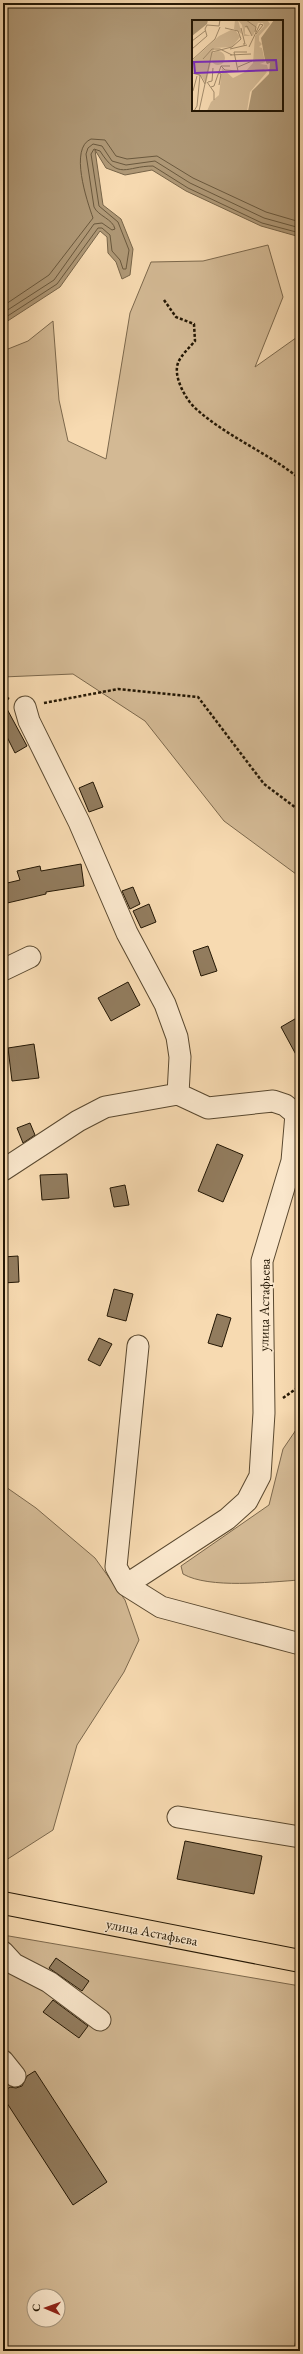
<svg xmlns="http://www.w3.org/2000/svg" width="303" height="2354" font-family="'EB Garamond',serif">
<rect width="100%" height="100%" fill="#f7dab1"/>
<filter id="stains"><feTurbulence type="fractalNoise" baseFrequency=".005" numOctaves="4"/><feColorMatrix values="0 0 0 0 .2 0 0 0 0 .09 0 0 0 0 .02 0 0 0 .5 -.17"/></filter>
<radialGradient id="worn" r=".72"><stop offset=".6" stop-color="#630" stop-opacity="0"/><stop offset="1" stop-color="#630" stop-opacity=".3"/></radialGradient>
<!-- green -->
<path fill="#d3b994" stroke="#7c684c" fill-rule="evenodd" d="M268,245L283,297L255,367L300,335V877L224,821L145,721L73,674L3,677V351L28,341L53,321L59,400L68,441L106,459L130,313L151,262L203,261Z
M300,1424V1580C269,1582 209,1589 183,1574L181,1566L269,1505L283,1449Z
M3,1485L36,1508L95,1558L125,1600L139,1640L124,1672L77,1745L53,1830L3,1862Z
M3,1935L300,1986V2326L293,2351H3ZM34,2296H58V2320H34Z"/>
<!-- water -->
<path fill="#af9876" stroke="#776448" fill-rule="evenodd" d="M3,3H300V237L261,226L186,191L152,170L125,175L106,168L95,150L103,205L121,219L133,249L130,275L122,279L116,262L108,253L107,237L100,231L60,287L3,324ZM193,21H282V110H193Z"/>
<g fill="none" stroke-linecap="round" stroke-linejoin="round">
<!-- shore -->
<path stroke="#6a583d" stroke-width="1" d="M3,306L49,275L93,218C87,201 69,148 91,139L105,140L116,156L127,159L157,156L193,178L266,212L300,222
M3,313L54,280L94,224L102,223L112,230L115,229C113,219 98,216 94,207L86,154L88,148L93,144L102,146L112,161L126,165L155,161L190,183L264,218L300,228
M3,319L57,284L98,228H102L110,235L112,251L120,260L123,269H126L129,250L118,222L99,206L91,154L94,149L100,151C119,181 126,166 153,166L188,188L262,223L300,233"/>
</g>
<!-- building -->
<path fill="#927c5e" stroke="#241704" d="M7,709L27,746L15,753L3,729V710Z
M93,782L103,807L89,812L79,788Z
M81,864L84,886L46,892V894L3,904V884L20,880L17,871L40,866L41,871Z
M133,887L140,904L130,909L122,891Z
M149,904L156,922L141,928L133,911Z
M208,946L217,971L201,976L193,951Z
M128,982L140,1005L111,1021L98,998Z
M300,1016V1062L281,1027Z
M34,1044L39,1078L12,1081L8,1048Z
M30,1123L35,1135L23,1143L17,1128Z
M217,1144L243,1155L223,1202L198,1191Z
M67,1174L69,1198L42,1200L40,1175Z
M125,1185L129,1205L114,1207L110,1188Z
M18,1256L19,1282L3,1283V1257Z
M114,1289L133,1294L126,1321L107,1316Z
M217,1314L231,1318L222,1347L208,1343Z
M99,1338L112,1344L100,1366L88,1360Z
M185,1841L262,1856L254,1894L177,1879Z
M56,1958L89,1981L82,1991L49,1968Z
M53,2000L88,2026L79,2038L43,2012Z
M35,2071L107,2182L73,2205L3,2097V2092L10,2087L16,2088L22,2086L27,2076Z"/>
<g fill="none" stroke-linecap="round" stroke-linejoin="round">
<defs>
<path id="minor" d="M25,707L29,721L79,822L127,933L165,1004L177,1037L180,1057L178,1094
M3,970L30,957
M3,1170L78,1121L105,1107L178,1094L208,1108L273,1101L285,1105L296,1114L292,1161L262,1261L264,1413L260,1476L247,1501L227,1519L126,1585
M138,1346L116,1567L126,1585L161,1607L300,1644
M178,1817L300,1837
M3,1952L14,1964L49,1982L100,2020
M3,2061L15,2076"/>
<path id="major" d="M3,1903L300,1961"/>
</defs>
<!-- minor casing -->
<use href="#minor" stroke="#59482f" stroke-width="23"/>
<!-- major casing -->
<use href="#major" stroke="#241704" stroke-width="24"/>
<!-- path -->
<path stroke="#241704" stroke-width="2.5" stroke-dasharray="3 2" stroke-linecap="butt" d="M164,300L176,317L194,324L195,341C190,347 181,355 178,363C173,376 185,398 194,407C225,436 267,452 300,479
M3,696L9,699
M44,703L118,689L198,697L264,784L300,811
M283,1398L300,1386"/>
<!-- minor -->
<use href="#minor" stroke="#fae7cc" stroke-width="21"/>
<!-- major -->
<use href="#major" stroke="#f7dab1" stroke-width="22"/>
</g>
<g text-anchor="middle" stroke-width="3" stroke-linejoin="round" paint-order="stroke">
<!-- street labels -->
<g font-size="14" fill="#241704" stroke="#fae7cc">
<text transform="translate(264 1305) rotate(-89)" y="5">улица Астафьева</text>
<text transform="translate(152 1932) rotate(11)" y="5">улица Астафьева</text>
</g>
</g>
<!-- overview -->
<g transform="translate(192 20)">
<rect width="91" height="91" fill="#f7dab1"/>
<path d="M43,0L76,1L78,4L67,16V21L70,24L67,27L70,28L73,42L68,44L75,45L76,49H72L75,52L58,72L55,91H15L19,82L27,75L30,48L41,58L53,52L61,43L63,16L72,6L71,3H66L61,16L53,6V14L59,16H52L50,5L46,0L50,14L42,9ZM39,10L44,11L48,17L40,27L22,28L14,64L10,57L0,53V41L27,16ZM19 38a7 7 0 1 1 14 0a7 7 0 1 1-14 0Z" fill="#d3b994"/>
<path d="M0,0H16L15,4L0,16ZM82,0H91V91H56L60,71L77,54L78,43L75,44L73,40L69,18Z" fill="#af9876"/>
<path fill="none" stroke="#a38c6c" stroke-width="1" d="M54,0L64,7L63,12M53,7L55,6L60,16M49,8L53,24H51M0,21L13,11M57,27L68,4L71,5L64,14M0,29L15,16L13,9L15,5L27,6L28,0M28,29L40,35M38,29L55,25M42,32H55M38,35L59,34M11,39L20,29H28M0,40L23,19L28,7M29,46L33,50L46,51L42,32M46,47L60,41M0,53L8,55L13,64M15,62L22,72V80M16,62L20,61L21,48M27,65L29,54L27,53M19,67L22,66L29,46H38M1,71L5,56M2,91L5,86L8,55M7,91L20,32L40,27L49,19L46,11L33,8"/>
<path fill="#7b2cbf" fill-opacity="0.15" stroke="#7b2cbf" stroke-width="2" d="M84,40L85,50L3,53L2,42Z"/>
<rect width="91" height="91" fill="none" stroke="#241704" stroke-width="2"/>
</g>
<!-- margin -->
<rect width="303" height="2354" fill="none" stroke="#f7dab1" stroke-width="16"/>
<rect x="4" y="4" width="295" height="2346" fill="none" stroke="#241704" stroke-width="2"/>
<rect x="8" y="8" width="287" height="2338" fill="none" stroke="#241704"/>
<!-- north arrow -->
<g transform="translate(46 2308) rotate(272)"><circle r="19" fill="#fae7cc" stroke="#a4947c"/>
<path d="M0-3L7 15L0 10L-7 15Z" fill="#8f2418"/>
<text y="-6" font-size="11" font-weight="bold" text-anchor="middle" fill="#241704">С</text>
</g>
<rect width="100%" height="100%" filter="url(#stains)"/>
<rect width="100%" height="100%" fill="url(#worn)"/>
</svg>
